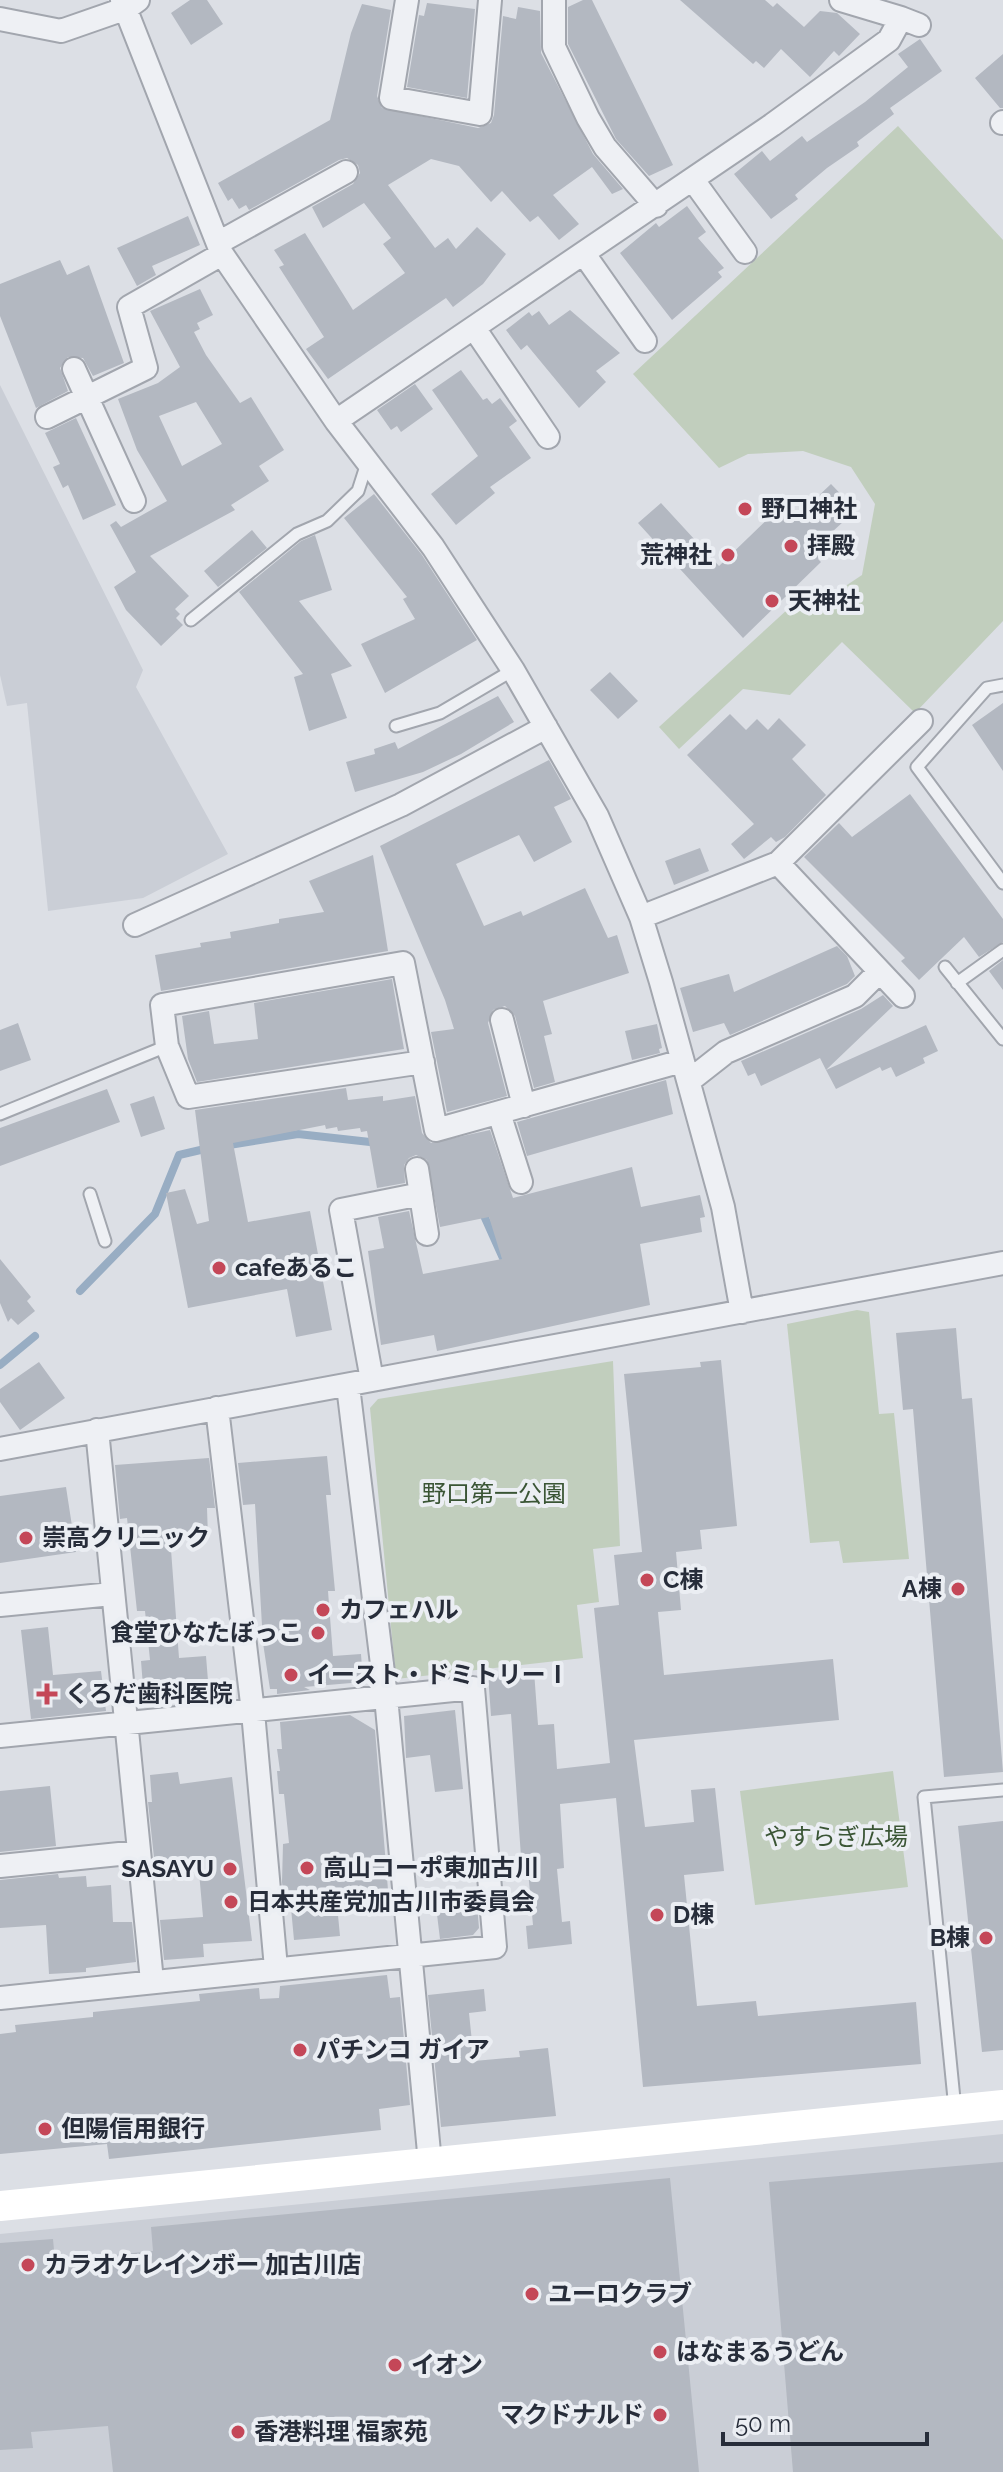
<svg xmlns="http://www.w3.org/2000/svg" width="1003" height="2472" font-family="Raleway,'Noto Sans JP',sans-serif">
<rect width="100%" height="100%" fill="#dcdfe5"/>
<!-- built -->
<path fill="#caced6" d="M0,385L143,670L136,687L228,854L143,898L48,911L27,703L7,706L0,675Z
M1003,2134V2472H0V2234Z"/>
<!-- green -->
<path fill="#c1cebd" d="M898,126L1003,240V621L915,713L842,642L790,695L743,689L679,749L659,727L788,609H811L862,575L875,504L851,467L803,451L748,454L719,468L633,374Z
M857,1310L869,1312L879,1414L894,1413L909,1559L843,1563L839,1541L810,1543L787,1324Z
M613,1361L620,1546L593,1549L599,1602L577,1605L583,1658L396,1679L370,1408L378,1399Z
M893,1771L908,1887L755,1905L740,1791Z"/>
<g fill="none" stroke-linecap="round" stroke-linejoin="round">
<!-- stream -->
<path stroke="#98adc3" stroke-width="8" d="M223,1146L298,1134L379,1143
M481,1209L503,1258
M80,1291L155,1214L179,1155L209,1148
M0,1365L35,1336"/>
</g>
<!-- building -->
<path fill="#b3b8c1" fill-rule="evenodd" d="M190,0H207L223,24L191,45L171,13Z
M583,0H592L673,165L649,176L616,139L568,44V7Z
M680,0H765L773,7L777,3L804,27L820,11L837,13L860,34L839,56L834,51L810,77L781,49L764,68L756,61L753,64Z
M427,3L475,9L467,98L407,87L419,15L424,16Z
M362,4L391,10L377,96L382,108L478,128L491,123L494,115L503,16L516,19L518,7L540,11L541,53L593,154L623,189L612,194L592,167L553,195L579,224L559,240L538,216L530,222L502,191L491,202L459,166L431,159L388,185L435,248L448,238L456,249L477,227L506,254L483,284L453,307L446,298L328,379L306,349L324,337L279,267L284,265L274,250L305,233L353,310L405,273L383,244L391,238L364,203L323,228L312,207L353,184L360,173L358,165L347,158L339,160L249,210L246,205L239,209L232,198L228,201L218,183L330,120L351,33Z
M920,39L942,71L890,108L894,114L857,142L859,146L827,168L795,195L798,199L771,219L734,174L762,151L770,161L802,136L807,142L865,102L908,67L898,54Z
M1003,54V108H1000L975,78Z
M687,206L706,232L698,238L724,268L718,272L722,277L672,320L620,253L656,223L659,227Z
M188,216L200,245L152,266L156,275L137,286L117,248Z
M60,260L67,275L89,265L124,363L93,376L83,358L68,357L60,368L68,391L36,408L0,316V284Z
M200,289L213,315L197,323L200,329L194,332L206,355L240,403L251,397L284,450L259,466L269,481L231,505L235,510L150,556L189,596L175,609L180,614L176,618L183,625L161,646L126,610L114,587L136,572L110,525L116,521L121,527L167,501L137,450L118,399L158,383L180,367L150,311ZM196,402L222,444L182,466L159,416Z
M570,310L620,353L596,371L606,382L579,408L527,345L521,350L506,330L529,312L532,316L539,311L549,325Z
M461,370L483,400L487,398L492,404L500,398L517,421L509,427L531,458L490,487L495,493L456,525L431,494L478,456L432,390Z
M415,384L433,409L401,432L397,426L391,430L377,410Z
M76,418L116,505L83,520L68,485L63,488L53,467L60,464L45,433Z
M831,484L856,510L819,544L826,551L818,559L821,562L743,638L638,523L661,503L719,566L775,512L780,517L788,509L796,517Z
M374,494L422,555L477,640L385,693L361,644L415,619L403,599L407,597L344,518Z
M252,530L267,548L218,587L204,571Z
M315,535L332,590L299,601L352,666L331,674L347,718L309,731L294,677L303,674L239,592L301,541Z
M610,672L638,701L618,719L590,690Z
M498,696L514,722L461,754L423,772L355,792L346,762L375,754L374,749L395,742L398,749Z
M1003,703V771L972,725Z
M730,714L746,730L757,719L768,730L779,718L806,745L792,759L826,795L785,837L776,842L771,837L744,859L731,844L754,824L687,755Z
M549,760L571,799L554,807L572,842L534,862L519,835L456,864L484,926L521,911L523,916L585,888L608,938L617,935L629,973L543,1001L552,1034L544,1036L555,1082L534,1088L515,1016L505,1006L493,1010L488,1023L507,1096L447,1112L431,1032L454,1029L445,1000L380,846Z
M910,794L1003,919V942L979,957L964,937L919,980L901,961L905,958L804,857L839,823L852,837Z
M700,848L709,871L674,885L665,861Z
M373,855L388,951L161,991L155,955L201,947L200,943L231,938L230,932L279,923V919L324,912L309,881Z
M837,946L847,956L855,976L847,984L730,1035L724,1023L693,1032L680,988L729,974L734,992Z
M1003,960V990L989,971Z
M392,979L404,1049L197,1082L188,1059L182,1016L209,1011L214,1044L258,1039L254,1003Z
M883,995L893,1006L826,1070L820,1058L761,1086L755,1073L748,1076L741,1061L861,1009Z
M18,1023L31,1060L0,1071V1030Z
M657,1024L662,1048L659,1049L660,1053L632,1060L625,1031Z
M926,1025L938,1051L923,1058L925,1063L896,1077L891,1067L882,1071L880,1067L836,1089L826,1070Z
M666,1080L673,1114L527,1156L517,1122Z
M346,1088L348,1100L383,1096V1101L415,1096L422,1133L431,1143L490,1130L513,1198L632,1167L641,1207L700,1195L705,1217L700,1218L702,1232L640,1244L650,1305L437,1351L434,1335L381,1345L368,1251L384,1248L378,1217L409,1211L423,1274L502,1259L489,1217L440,1227L427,1160L416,1155L409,1158L404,1165L405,1183L377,1188L367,1131L361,1132L360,1128L338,1131L337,1127L326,1129L325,1125L233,1143L248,1222L310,1211L332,1330L296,1337L287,1289L188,1308L166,1193L185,1189L197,1224L209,1221L195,1110Z
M107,1089L120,1122L0,1166V1128Z
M154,1096L165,1129L141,1137L130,1104Z
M0,1259L31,1297L27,1301L35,1311L18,1325L11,1318L8,1322L0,1303Z
M956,1328L962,1399L972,1398L1003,1772L944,1777L913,1409L903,1410L896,1333Z
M721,1360L737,1526L700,1530L702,1549L676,1552L681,1610L658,1612L664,1675L833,1659L839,1720L634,1740L645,1827L694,1822L691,1790L715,1788L724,1871L684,1875L697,2006L756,2001L758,2016L916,2002L921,2064L643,2087L616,1798L560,1804L564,1868L557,1869L562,1922L570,1921L572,1944L528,1949L526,1926L533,1925L528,1871H522L511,1714L491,1716L488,1674L534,1671L538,1725L554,1724L557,1769L610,1763L594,1608L619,1605L614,1555L642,1552L624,1374L701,1367L700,1362Z
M39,1362L65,1398L20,1430L0,1402V1389Z
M327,1456L331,1495H326L335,1591H328L333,1656L361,1654L363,1682L304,1687L310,1690L277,1694V1689H270L263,1643L255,1504L243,1505L238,1463Z
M209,1458L215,1508H207L208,1537L170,1536L179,1658L206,1656L209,1693L144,1699L141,1661L150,1660L145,1611H137L127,1518L120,1519L115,1465Z
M66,1487L76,1552L0,1563V1496Z
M48,1627L53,1675L101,1671L106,1711L31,1719L21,1630Z
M455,1710L463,1789L435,1792L430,1755L406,1758L404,1716Z
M350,1715L375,1730L388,1890L351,1894L352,1903L337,1905L340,1936L294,1940L291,1908L285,1909L282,1882L283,1844L289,1843L284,1794H279L277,1771H280L277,1749H282L280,1722Z
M178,1772L180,1784L232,1777L252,1941L203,1944L204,1957L164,1960L160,1920L203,1917L199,1872L156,1876L148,1802H152L150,1775Z
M50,1786L56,1846L0,1852V1791Z
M1003,1821V2050L982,2052L958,1826Z
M58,1874L59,1878L86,1876L87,1887L111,1885L113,1922H132L136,1962L86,1968V1972L49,1974L46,1925L0,1928V1880Z
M476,1893L479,1928L473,1935L440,1939L435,1898Z
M387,1975L390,1998L400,1997L410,2105L379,2109L381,2130L109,2159L107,2144L0,2154V2034L16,2032L15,2025L93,2017V2012L200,2001L199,1994L259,1988L260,1999L279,1998L280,1986Z
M484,1989L486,2011L469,2013L474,2061L520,2057L519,2051L548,2048L556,2116L441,2127L428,1995Z
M1003,2162V2472H793L769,2182Z
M670,2178L699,2472H113L108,2426L31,2432L33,2448L0,2450V2243L53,2239L55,2261L153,2251L151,2227Z"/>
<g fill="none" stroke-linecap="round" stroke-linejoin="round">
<defs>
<path id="lane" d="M191,620L297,534L327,521L358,491L367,463
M1003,685L987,688L917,767L1003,883
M396,726L440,713L513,670
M945,967L1003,1039
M957,983L1003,950
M0,1114L167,1046
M90,1194L105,1241
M955,2109L924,1797L1003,1790"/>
<path id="street" d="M122,0L222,254L336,421L433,547L513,670L597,816L641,917L661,982L723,1207L742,1312
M407,0L391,98L480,114L490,0
M554,0V47L588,118L605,147L656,206
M841,0L901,18
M0,19L61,31L127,8L138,0
M1002,123L1003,122
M693,180L745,252
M218,243L346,172
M584,254L645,341
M474,328L548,437
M74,369L134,501
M47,417L146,368L129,307L222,254
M336,421L772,125L889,40L901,18L919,25
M778,863L903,996
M641,917L778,863L921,721
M135,925L401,805L546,727
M502,1020L524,1106
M423,1062L188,1097L167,1046L162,1005L403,963L436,1130L682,1061
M689,1081L726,1052L855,996L878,973
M499,1113L521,1182
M417,1169L427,1234
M372,1380L341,1210L421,1194
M348,1386L386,1697L430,2163
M217,1408L253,1712L276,1968
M97,1430L152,1981
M0,1449L1003,1263
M0,1605L112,1594
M0,1736L473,1688L495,1947L0,1998
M0,1866L139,1852"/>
</defs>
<!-- lane casing -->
<use href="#lane" stroke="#a2a6ae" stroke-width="15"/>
<!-- street casing -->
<use href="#street" stroke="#a2a6ae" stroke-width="26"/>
<!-- lane -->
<use href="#lane" stroke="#eef0f4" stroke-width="11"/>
<!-- street -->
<use href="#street" stroke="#eef0f4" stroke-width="22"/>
<!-- secondary -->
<path stroke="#fff" stroke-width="30" d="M0,2206L1003,2105"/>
</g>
<!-- markers -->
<g fill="#c44758" stroke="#ebeef3" stroke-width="3">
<circle cx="745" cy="509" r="8"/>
<circle cx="791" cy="546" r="8"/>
<circle cx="728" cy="555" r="8"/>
<circle cx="772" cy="601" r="8"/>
<circle cx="219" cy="1268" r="8"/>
<circle cx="26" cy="1538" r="8"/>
<circle cx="647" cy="1580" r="8"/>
<circle cx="958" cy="1589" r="8"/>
<circle cx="323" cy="1610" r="8"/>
<circle cx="318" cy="1633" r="8"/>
<circle cx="291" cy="1675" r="8"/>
<path d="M43 1682h8v8h8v8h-8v8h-8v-8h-8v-8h8z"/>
<circle cx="307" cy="1868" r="8"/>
<circle cx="230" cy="1869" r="8"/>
<circle cx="231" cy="1902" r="8"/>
<circle cx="657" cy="1915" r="8"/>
<circle cx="986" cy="1938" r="8"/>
<circle cx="300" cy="2050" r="8"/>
<circle cx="45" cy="2129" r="8"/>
<circle cx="28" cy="2265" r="8"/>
<circle cx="532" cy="2294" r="8"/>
<circle cx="660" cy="2352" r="8"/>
<circle cx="395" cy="2365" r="8"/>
<circle cx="660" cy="2415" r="8"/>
<circle cx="238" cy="2432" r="8"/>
</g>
<g text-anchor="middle" stroke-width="8" stroke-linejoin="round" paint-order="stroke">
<!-- poi labels -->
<g font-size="24" font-weight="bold" fill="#272d3a" stroke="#ebeef3" text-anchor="start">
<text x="761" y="517">野口神社</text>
<text x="807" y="554">拝殿</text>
<text x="712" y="563" text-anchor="end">荒神社</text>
<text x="788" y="609">天神社</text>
<text x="235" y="1276">cafeあるこ</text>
<text x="42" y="1546">崇高クリニック</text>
<text x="663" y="1588">C棟</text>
<text x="942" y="1597" text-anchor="end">A棟</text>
<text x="339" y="1618">カフェハル</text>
<text x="302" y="1641" text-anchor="end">食堂ひなたぼっこ</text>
<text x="307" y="1683">イースト・ドミトリーⅠ</text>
<text x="65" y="1702">くろだ歯科医院</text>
<text x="323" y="1876">高山コーポ東加古川</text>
<text x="214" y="1877" text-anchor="end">SASAYU</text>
<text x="247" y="1910">日本共産党加古川市委員会</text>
<text x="673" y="1923">D棟</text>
<text x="970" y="1946" text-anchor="end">B棟</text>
<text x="316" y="2058">パチンコ ガイア</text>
<text x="61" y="2137">但陽信用銀行</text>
<text x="44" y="2273">カラオケレインボー 加古川店</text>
<text x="548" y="2302">ユーロクラブ</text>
<text x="676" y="2360">はなまるうどん</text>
<text x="411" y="2373">イオン</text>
<text x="644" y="2423" text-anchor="end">マクドナルド</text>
<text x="254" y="2440">香港料理 福家苑</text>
</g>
<!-- park labels -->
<g font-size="24" fill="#3a5535" stroke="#ebeef3">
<text x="494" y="1502">野口第一公園</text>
<text x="836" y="1845">やすらぎ広場</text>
</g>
</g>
<!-- scale -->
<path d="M723 2432v12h204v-12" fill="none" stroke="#272d3a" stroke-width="4"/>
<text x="735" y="2432" font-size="24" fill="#272d3a" stroke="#ebeef3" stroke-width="6" paint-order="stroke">50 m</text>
</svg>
